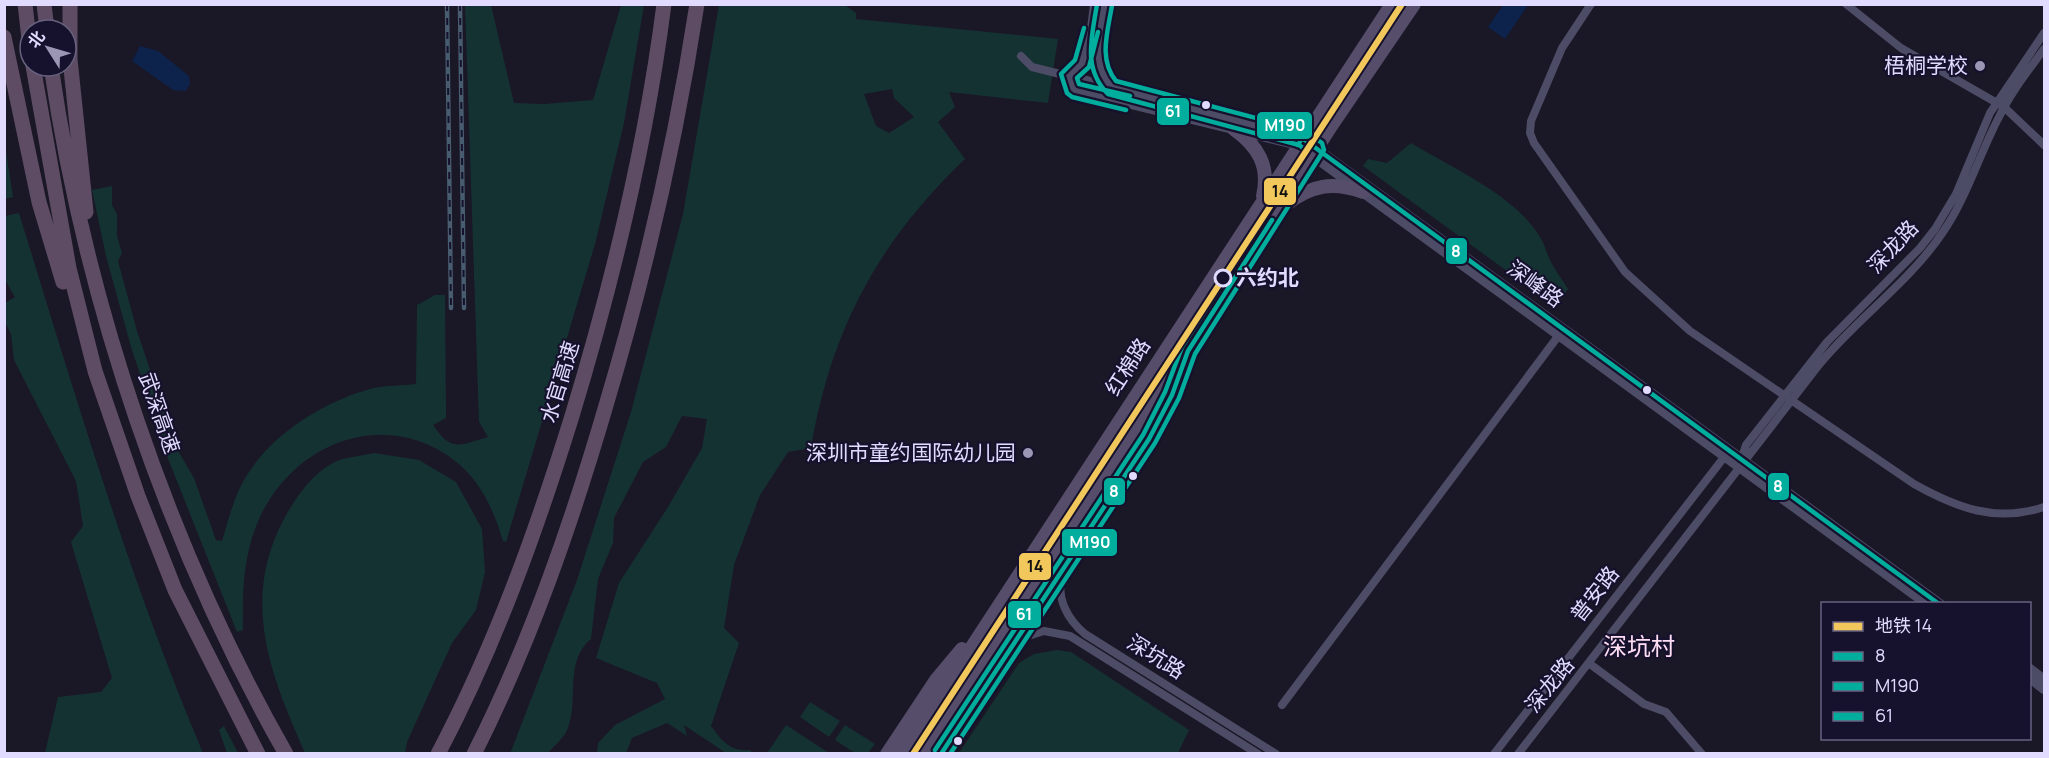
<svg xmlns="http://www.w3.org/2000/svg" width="2049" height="758" font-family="Manrope,'Noto Sans SC',sans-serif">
<rect width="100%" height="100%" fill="#1a1726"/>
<!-- green -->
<path fill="#153233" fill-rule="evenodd" d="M465,5H491L514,103L545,104L593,100L621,5H644L624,123L595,244L506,542L503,541C494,511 481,481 455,461C392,412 311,436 270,499C244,539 242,584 243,630L237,632L167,456L131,347L106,256L92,190L112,186V205L117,214V236L122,253L118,261L137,331L177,449L194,478L216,540L222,541C227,525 231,508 238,492C260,441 321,401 374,388C388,385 402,386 416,384L417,305L435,295H445L446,418L433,425C452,453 459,445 488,437L479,422Z
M719,5H845L856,13V19L1058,39L1048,103L949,92L955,107L938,122L965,159C878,242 831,330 811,448L788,452L760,495L734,565L724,628L739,643L711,726C722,741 730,752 751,750V753H726L684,725L687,736L667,723L632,738L626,753H597L598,743L615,725L665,699L657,683L596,658L619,583L668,507L702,448L707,419L682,416L666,447L643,462L614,518L613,543L598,579L591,639C564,661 579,698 568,728C565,737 554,746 548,753L510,754L577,580L631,412L683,214ZM892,89L894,98L914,117L889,133L876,126L864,94Z
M1411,143C1452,168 1515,195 1540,237C1544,243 1546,251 1549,258C1554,269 1562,279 1568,289L1556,307L1363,166L1368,159L1387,163Z
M5,145L13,197L5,199H4Z
M19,213C75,395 129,578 203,753H45L58,697L101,692L112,678L71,542L83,526L76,481L14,360L11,334L5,322V303L15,297L5,280V216Z
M374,453L419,460L456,482L482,529L485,572L476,610L452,643L407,742L405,753H305C270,674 240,599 285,517C296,497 312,474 333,463C344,457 361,456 374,453Z
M1057,650L1071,652L1189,730L1178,753H959L1019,663L1034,654Z
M810,702L840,721L829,737L800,717Z
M786,725L829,753H767Z
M845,725L875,744L868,753H855L835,740Z
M224,726L238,753H227L219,730Z"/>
<!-- water -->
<path fill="#0d234b" d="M1503,5H1528L1505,39L1488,27Z
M140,46L158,51L189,76L190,84L186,91L173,90L132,61Z"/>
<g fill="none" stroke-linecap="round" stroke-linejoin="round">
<!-- minor -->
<path stroke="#4d4c66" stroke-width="8" d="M1591,4L1562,48L1531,121L1530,133L1534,143L1625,272L1690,331L1914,484C1957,508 1996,523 2044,507
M1846,4L1901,48L2004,107L2044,145
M1021,56L1032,67L1068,76L1074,90
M1741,460L1746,445L1827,342L1920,248L1935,229L1956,194L1990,113L2044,33
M1062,574C1056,598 1067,619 1085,634L1276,754
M1019,639L1044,631L1070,636L1258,754
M1590,664L1644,704L1666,712L1702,754
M1282,705L1562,331
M1494,754L1725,456
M1518,754L1818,366C1856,319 1909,283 1943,232C1967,197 1979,155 1999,117C2011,92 2028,71 2044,49"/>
<!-- tertiary -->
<path stroke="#4d4c66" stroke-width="10" d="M1105,4C1101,34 1087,64 1111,88
M1068,76L1302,138L1940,604
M1068,76C1090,60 1092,30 1095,4
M1074,90L1298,145L1927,604
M2030,669L2044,680
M2030,678L2044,689"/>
<!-- primary -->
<path stroke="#564d6a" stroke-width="14" d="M1234,129C1258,146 1270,166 1263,196
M1285,205C1311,185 1333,181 1363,192
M887,754L936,680L962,649
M902,754L1392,4
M926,754L1107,477L1331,126L1414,4
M941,754L1149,439L1179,375"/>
<!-- motorway -->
<path stroke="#5e4c64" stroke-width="15" d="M25,4L30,48
M44,4L47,30
M70,4V59L86,212
M4,37L39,202L63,282
M33,66L69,268L95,371L138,496L175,590L258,754
M51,66C85,301 168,547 286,754
M438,754C495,646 536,532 572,416C613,281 646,145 664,4
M474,754C531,641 572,522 607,402C646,271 676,140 697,4"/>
<defs>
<path id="rail" d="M447,4L451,308
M460,4L464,308"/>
</defs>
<!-- rail casing -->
<use href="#rail" stroke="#475c6e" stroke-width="4.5"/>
<!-- rail -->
<use href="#rail" stroke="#16112c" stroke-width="2" stroke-dasharray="7" stroke-linecap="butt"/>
<defs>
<path id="bus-1" d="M1298,145L1302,138L1939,604
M941,754L1149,439L1172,395L1188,351L1272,220"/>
<path id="bus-2" d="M1084,28L1075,60L1061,74L1067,93L1072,97L1126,110
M950,754L1155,443L1179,398L1195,354L1324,150L1322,143L1305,131L1116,81C1098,59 1108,31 1112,5"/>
<path id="bus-3" d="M1098,32L1089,67L1077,78L1079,84L1130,96
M935,750L1143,435L1165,392L1182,347L1307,151L1299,145L1108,94C1082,68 1092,37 1097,4"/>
</defs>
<!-- bus-1 casing -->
<use href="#bus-1" stroke="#16112c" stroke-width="9"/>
<!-- bus-2 casing -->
<use href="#bus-2" stroke="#16112c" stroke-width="9"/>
<!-- bus-3 casing -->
<use href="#bus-3" stroke="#16112c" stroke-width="9"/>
<!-- bus-1 -->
<use href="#bus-1" stroke="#01ad9c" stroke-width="4.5"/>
<!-- bus-2 -->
<use href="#bus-2" stroke="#01ad9c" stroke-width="4.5"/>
<!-- bus-3 -->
<use href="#bus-3" stroke="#01ad9c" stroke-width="4.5"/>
<defs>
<path id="metro-1" d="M913,754L1402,4"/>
</defs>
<!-- metro-1 casing -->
<use href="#metro-1" stroke="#16112c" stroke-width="10"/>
<!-- metro-1 -->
<use href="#metro-1" stroke="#f2c75c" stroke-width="6"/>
</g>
<!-- markers -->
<g fill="#9b96b3" stroke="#16112c" stroke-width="2">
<circle cx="1980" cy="66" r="6"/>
<circle cx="1028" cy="453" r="6"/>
</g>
<g fill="#e0dbff" stroke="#16112c" stroke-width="2">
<circle cx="1206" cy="105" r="5"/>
<circle cx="1647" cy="390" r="5"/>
<circle cx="1133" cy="476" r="5"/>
<circle cx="958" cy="741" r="5"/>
</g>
<circle fill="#16112c" stroke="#e0dbff" stroke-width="3" cx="1223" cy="278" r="8"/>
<g text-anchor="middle" stroke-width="4.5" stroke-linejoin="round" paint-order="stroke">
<!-- poi labels -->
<g font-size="21" fill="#e0dbff" stroke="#16112c" text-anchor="end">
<text x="1968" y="73">梧桐学校</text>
<text x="1016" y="460">深圳市童约国际幼儿园</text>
</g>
<!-- street labels -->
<g font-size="21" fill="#e0dbff" stroke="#16112c">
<text transform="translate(1893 247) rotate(-47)" y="7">深龙路</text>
<text transform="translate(1535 284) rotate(36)" y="7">深峰路</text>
<text transform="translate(1128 367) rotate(-57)" y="7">红棉路</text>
<text transform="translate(560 382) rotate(-73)" y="7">水官高速</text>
<text transform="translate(159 413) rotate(71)" y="7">武深高速</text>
<text transform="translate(1595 594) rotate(-52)" y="7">普安路</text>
<text transform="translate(1156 657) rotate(32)" y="7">深坑路</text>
<text transform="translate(1550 685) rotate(-51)" y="7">深龙路</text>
</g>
<!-- stop labels -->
<g font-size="21" font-weight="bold" fill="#e0dbff" stroke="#16112c" text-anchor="start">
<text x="1236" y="285">六约北</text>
</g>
<!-- quarter labels -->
<g font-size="24" fill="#ffddf3" stroke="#16112c">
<text x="1639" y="655">深坑村</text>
</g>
</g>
<g stroke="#16112c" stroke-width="2">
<rect x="1156" y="97" width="34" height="29" rx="6" fill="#01ad9c"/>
<rect x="1256" y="111" width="57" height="29" rx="6" fill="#01ad9c"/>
<rect x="1263" y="177" width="34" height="29" rx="6" fill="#f2c75c"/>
<rect x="1445" y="237" width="23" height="28" rx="6" fill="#01ad9c"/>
<rect x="1767" y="472" width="23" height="29" rx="6" fill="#01ad9c"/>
<rect x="1103" y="477" width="23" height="29" rx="6" fill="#01ad9c"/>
<rect x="1061" y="528" width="57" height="29" rx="6" fill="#01ad9c"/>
<rect x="1018" y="552" width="34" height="29" rx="6" fill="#f2c75c"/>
<rect x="1007" y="600" width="35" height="29" rx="6" fill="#01ad9c"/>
</g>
<g font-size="16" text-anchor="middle" font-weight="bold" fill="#fff">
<text x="1173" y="117">61</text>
<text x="1285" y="131">M190</text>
<text x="1456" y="257">8</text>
<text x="1778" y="492">8</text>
<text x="1114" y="497">8</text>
<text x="1090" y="548">M190</text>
<text x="1024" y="620">61</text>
</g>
<g font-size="16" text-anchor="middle" font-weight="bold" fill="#111">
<text x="1280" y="197">14</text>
<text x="1035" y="572">14</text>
</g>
<!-- border -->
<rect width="2049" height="758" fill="none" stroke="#e0dbff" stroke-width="12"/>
<!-- legend -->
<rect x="1821" y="602" width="210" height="138" fill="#16112c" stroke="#676280" stroke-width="1.5"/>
<rect x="1833" y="622" width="30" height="9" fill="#f2c75c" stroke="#676280" stroke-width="1.5"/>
<text x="1875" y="632" font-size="18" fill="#e0dbff">地铁 14</text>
<rect x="1833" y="652" width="30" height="9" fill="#01ad9c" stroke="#676280" stroke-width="1.5"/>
<text x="1875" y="662" font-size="18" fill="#e0dbff">8</text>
<rect x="1833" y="682" width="30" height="9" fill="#01ad9c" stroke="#676280" stroke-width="1.5"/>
<text x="1875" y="692" font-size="18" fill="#e0dbff">M190</text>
<rect x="1833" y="712" width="30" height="9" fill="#01ad9c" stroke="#676280" stroke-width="1.5"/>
<text x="1875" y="722" font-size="18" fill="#e0dbff">61</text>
<!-- north arrow -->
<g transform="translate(48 48) rotate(307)"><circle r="28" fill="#16112c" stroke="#676280" stroke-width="1.5"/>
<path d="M0-4.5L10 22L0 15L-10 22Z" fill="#9b96b3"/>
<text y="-9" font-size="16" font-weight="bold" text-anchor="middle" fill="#e0dbff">北</text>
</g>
</svg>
